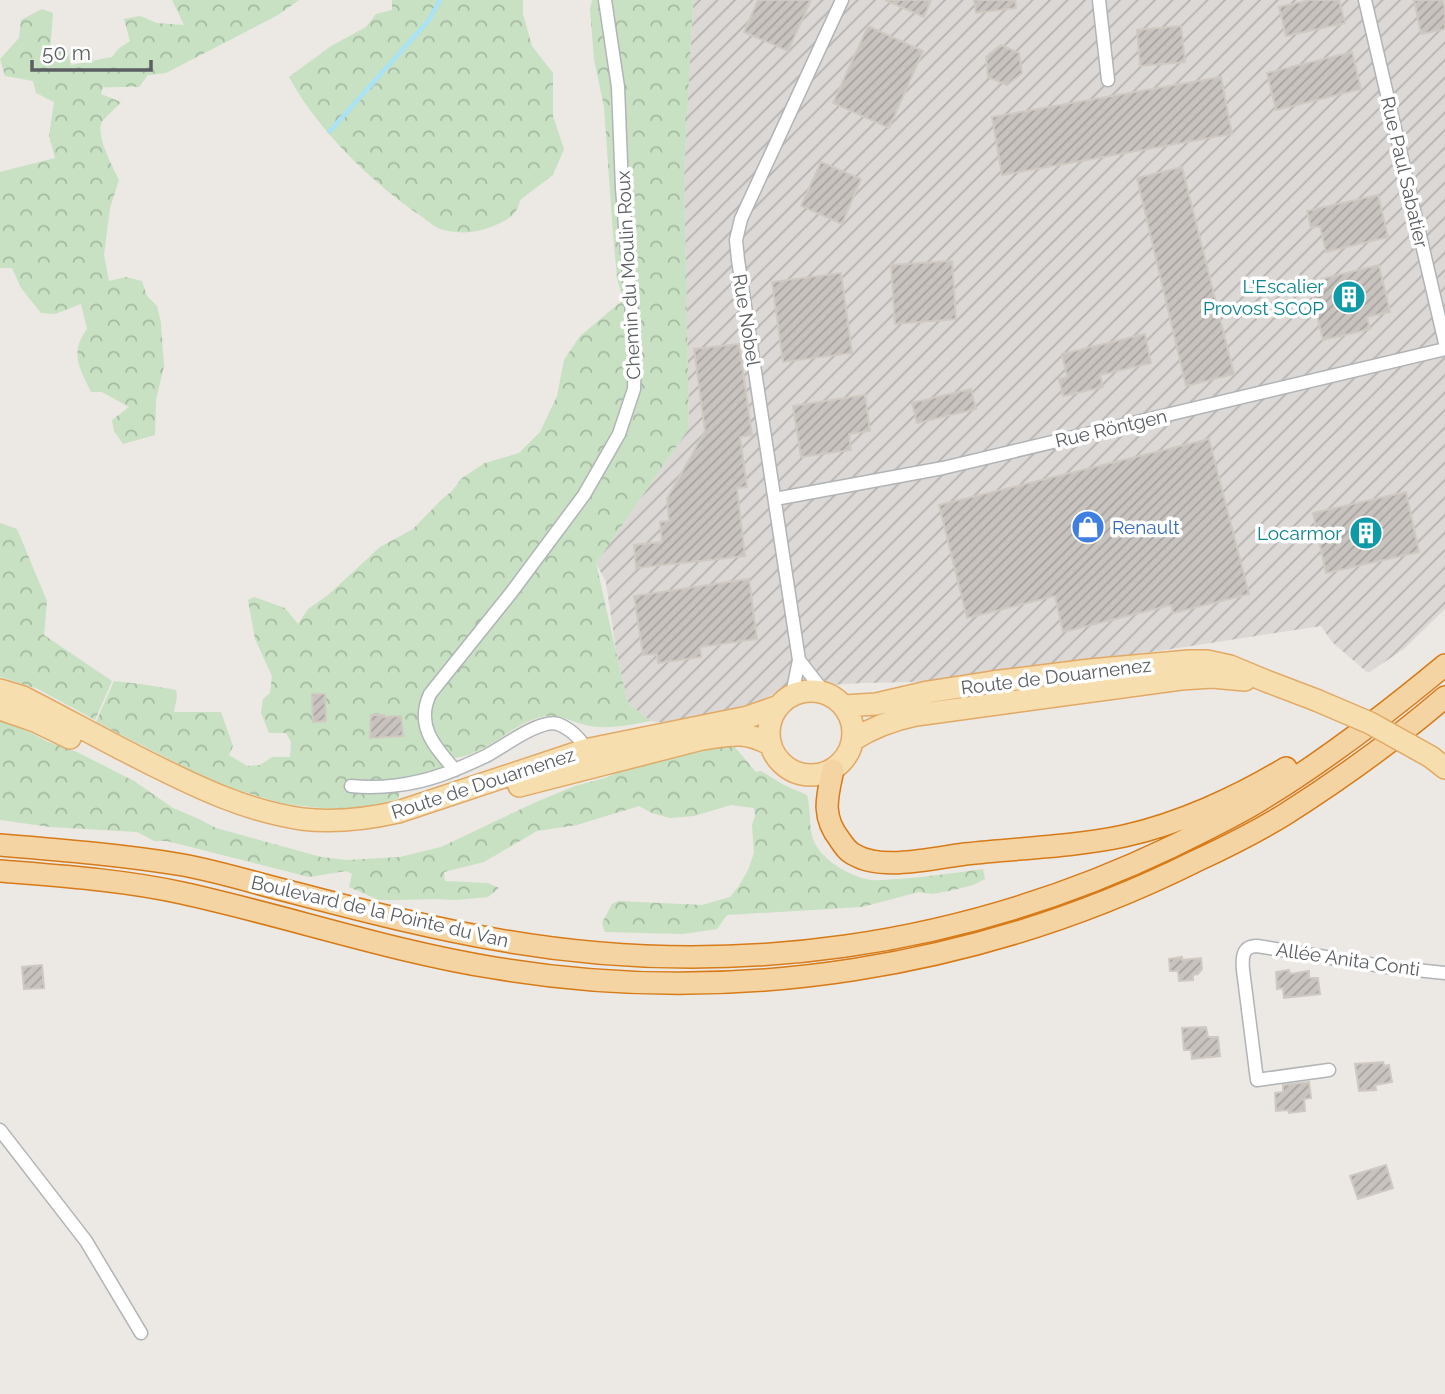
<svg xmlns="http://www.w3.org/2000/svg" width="1445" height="1394" font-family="Raleway,sans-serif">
<defs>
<pattern id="industrial-furrows" width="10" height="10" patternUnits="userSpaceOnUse" patternTransform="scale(1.75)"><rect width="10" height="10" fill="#dbd8d5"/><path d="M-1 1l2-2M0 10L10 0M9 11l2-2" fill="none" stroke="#b5b2b0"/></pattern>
<pattern id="forest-crowns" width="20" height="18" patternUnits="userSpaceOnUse" patternTransform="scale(1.75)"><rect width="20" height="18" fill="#c7e1c2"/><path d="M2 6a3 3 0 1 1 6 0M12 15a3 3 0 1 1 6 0" fill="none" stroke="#a5baa1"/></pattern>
<pattern id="building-hatch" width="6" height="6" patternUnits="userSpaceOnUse" patternTransform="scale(1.75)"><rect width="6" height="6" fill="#c8c3bf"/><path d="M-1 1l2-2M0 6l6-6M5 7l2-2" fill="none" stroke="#a5a29f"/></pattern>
</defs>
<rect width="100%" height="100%" fill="#ece8e3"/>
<!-- industrial -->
<path fill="url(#industrial-furrows)" d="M693,0H1445V609L1404,649L1368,673L1332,642L1321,626L964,681L862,683L783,688L751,707L672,724L651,721L631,706L627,700L616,650L606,582L596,563L689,428L684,176Z"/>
<!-- forest -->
<path fill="url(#forest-crowns)" d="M172,0H299L278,15L166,73L148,75L139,87C127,86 115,88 103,87L101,94L121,102C116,108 107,115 102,122C95,135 113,167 119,180L110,208L104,255L109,281L126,277L142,281L147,296L157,306L161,323L164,366L156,400L155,435L123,444L114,431L112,420L129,407L102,392H91C80,369 69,353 87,329L81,304L55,314L41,313L21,288L12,268H0V172L55,158L49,136L54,102L36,93L33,81L5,76L0,59L19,38L21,20L42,9L53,13L50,52L68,50L71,65L112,57L118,49L130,41L124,19L140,16L157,23L184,25Z
M392,0H523V14L532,46L553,73V116L564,149L553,175L520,200C517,217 505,221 491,227C477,233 459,234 444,230C436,229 428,221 421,216C373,184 316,128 289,77L331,46L366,27L376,14L392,10Z
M592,0H693L684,176L689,428L596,563L627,700L631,706L651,721C628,725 605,731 582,724C570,721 560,714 546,716C512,721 485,759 448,758L439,769L402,781L398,799L374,805L338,810L285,804L220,785L96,722L114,681C135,683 155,686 176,690L177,696L174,712H221L233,746L229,755L247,766L260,765L272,757H290L291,742L286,733H269L261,713L263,699L270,693L272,676L255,639L248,600L254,597L285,608L298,624L308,609L328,595L380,547L413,529L441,500L452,491L462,478L485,463L519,453L540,432L557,396L564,360L580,336L623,300L617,278L613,233L604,107L594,59L590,9Z
M0,523L17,529L47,601L44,635L112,681L95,720L38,689L0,677Z
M0,721L24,729L48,742L77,752L134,781L173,808L199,819L216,828L321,857L347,860L400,857L441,847L536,802L575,786L605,778L643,760L690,746L733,745L756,772L761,771L784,785L807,795C812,812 807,831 817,847C827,863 852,877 871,880C879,881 889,879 898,879C926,877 955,873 983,869L985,879L973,885L949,891L932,894L919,892L862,907L727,915L717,929L683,934L605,932L602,923L612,904L618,901L702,905L730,897L739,886L748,870L754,853L752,825L755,816L754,808L731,805L694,816L670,818L652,813L639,806L577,825L537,831L484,862L444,872L445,881L488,883L499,888L488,897L455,900L436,899L398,900H379L349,887L352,874L346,871L309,877L167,841H154L137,832L50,827L0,820Z"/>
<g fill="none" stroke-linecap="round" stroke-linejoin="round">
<!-- stream -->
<path stroke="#aae2f6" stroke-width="4.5" d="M330,131L429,20L440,0"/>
</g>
<!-- building -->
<path fill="url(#building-hatch)" stroke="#d0c9c2" stroke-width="2" d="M758,0H811L788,51L744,32Z
M885,0H931L924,17Z
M974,0H1015L1016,8L976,13Z
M1310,0H1339L1345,23L1286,36L1279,7Z
M1414,0H1443L1445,10V29L1421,34Z
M868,26L923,51L889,128L833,103Z
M1181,26L1185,62L1140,66L1137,30Z
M1001,45L1019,53L1022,73L1007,85L988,77L986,57Z
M1352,52L1361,89L1276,110L1267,73Z
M1221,77L1232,134L1002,175L992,117Z
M821,162L861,179L842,224L801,206Z
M1182,167L1234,374L1186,386L1137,178Z
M1378,195L1388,237L1326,252L1320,226L1311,228L1307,211Z
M952,261L956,319L895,324L891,265Z
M1379,265L1390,312L1367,317L1370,329L1323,340L1309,282Z
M841,273L852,353L783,362L772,282Z
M1145,334L1151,363L1100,375L1103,387L1063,396L1059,379L1067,377L1062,354Z
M739,344L752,435L740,437L747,487L737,488L745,556L636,568L634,545L662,542L660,522L669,521L667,499L705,431L694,349Z
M971,389L976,409L917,423L912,403Z
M865,395L870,431L849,434L851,450L801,457L793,406Z
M1209,439L1249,594L1173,613L1171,605L1063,632L1055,596L967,618L939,505Z
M1406,492L1419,552L1326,573L1313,513Z
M749,579L757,639L700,647L701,657L658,663L657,654L643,655L634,596Z
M312,694H325L326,721L313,722Z
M371,715H384V717L401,716L403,736L370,738Z
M1182,957V960L1201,958L1202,969L1198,974L1193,975V980L1179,981L1178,971H1170L1169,959Z
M42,965L44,988L24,989L22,967Z
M1289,970L1290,974L1309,971V978H1318L1320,994L1284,998L1283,988L1277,989L1276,972Z
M1206,1027L1208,1037H1218L1220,1056L1192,1059L1191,1050H1184L1182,1028Z
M1383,1062L1384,1066L1389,1065L1392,1082L1375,1085L1376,1090L1359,1091L1355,1064Z
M1309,1082L1311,1098L1304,1099L1305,1111L1289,1113L1288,1110L1276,1111L1275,1093L1283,1092V1085Z
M1386,1165L1393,1188L1358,1199L1350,1176Z"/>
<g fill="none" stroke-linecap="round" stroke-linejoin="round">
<defs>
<path id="minor" d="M1099,0L1108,80
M1365,0L1445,343
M775,499L943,468L1445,349
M799,660L824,692
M792,695L799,660L738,260L736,240L741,219L842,0
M455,770C435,747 415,726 430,694L511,593L584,495L619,434L634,389L635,352L622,188L618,87L605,0
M351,786C380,789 413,785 441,775C456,770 471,763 486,756C503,747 541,718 558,724C566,727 575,734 580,740C584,745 584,749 589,752
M1329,1070L1257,1080L1243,970C1242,958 1242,946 1257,946L1388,967L1445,973
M0,1130L86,1241L141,1333"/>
<path id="primary" d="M0,690L23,697C64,718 105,741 147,762C197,787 246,811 302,819C334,823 367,819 398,812L585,750L748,717L779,706
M769 733a42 42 0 1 1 84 0a42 42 0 1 1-84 0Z
M844,706L876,704L928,692L992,682L1090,670L1189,661H1207L1230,666L1266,681L1316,700
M0,709L35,721L70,738
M853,740C873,727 892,720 916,715L1181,679L1212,677L1245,680
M1431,757L1445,768
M519,786L702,739C731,735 744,730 771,745"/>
<path id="trunk" d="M833,770C827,797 821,816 840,840C844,846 848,852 855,855C882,871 935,858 965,854C1018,848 1072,847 1124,836C1179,824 1238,797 1286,768
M0,845C61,850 123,855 183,865C221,872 258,884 295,893C364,911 434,929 505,941C733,980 962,947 1171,847C1201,832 1231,818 1259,801C1325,761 1386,714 1445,665
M0,871C61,876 123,880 182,893C287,916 389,951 495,968C733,1008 981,968 1196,861C1226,847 1256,832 1284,815C1339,780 1395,740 1445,697"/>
</defs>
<!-- minor casing -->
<use href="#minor" stroke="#b0b4b7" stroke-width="15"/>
<!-- primary casing -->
<use href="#primary" stroke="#e2a966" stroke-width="24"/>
<!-- trunk casing -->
<use href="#trunk" stroke="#d77a18" stroke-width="24"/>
<!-- minor -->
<use href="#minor" stroke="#fff" stroke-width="12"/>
<!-- primary -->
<use href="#primary" stroke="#f6deae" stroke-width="21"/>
<!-- trunk -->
<use href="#trunk" stroke="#f4d4a2" stroke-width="21"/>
<defs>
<path id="primary-bridge" d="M1316,700L1370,723L1431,757"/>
</defs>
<!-- primary-bridge casing -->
<use href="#primary-bridge" stroke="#e2a966" stroke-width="24" stroke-linecap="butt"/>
<!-- primary-bridge -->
<use href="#primary-bridge" stroke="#f6deae" stroke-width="21"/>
</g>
<!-- icons -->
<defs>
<symbol id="building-disc" viewBox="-11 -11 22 22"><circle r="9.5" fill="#0f9aa8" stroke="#fff"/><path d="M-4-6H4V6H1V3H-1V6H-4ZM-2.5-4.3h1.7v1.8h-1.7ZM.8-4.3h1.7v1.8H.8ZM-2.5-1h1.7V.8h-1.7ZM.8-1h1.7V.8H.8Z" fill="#fff"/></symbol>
<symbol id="shop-disc" viewBox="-11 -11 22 22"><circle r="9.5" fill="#3f7fe0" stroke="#fff"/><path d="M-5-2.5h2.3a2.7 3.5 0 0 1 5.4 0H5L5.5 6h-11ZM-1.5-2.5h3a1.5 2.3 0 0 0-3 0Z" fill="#fff"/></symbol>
</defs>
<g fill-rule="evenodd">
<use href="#building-disc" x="1330" y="278" width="38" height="38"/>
<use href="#shop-disc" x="1069" y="508" width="38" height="38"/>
<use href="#building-disc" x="1347" y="514" width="38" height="38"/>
</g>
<g text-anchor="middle" stroke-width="7" stroke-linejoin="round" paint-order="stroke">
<!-- street labels -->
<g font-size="19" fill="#5b5f62" stroke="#fff">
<text transform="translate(1405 172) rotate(77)" y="7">Rue Paul Sabatier</text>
<text transform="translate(628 275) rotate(-93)" y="7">Chemin du Moulin Roux</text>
<text transform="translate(747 320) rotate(81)" y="7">Rue Nobel</text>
<text transform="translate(1111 428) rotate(-13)" y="7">Rue Röntgen</text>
<text transform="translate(1056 676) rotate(-7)" y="7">Route de Douarnenez</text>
<text transform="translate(483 783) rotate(-18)" y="7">Route de Douarnenez</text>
<text transform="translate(380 911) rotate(13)" y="7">Boulevard de la Pointe du Van</text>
<text transform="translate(1348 959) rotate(8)" y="7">Allée Anita Conti</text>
</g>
<!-- culture labels -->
<g font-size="19" fill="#0d838f" stroke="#fff" text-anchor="end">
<text x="1324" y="293">L'Escalier<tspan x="1324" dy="22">Provost SCOP</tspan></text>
<text x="1342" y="540">Locarmor</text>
</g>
<!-- shop labels -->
<g font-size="19" fill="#366cbe" stroke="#fff" text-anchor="start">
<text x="1112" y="534">Renault</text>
</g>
</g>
<!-- scale -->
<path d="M32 60v10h119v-10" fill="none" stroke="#5b5f62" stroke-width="3.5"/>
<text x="42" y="60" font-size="21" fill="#5b5f62" stroke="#ffffff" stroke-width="5" paint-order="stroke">50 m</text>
</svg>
